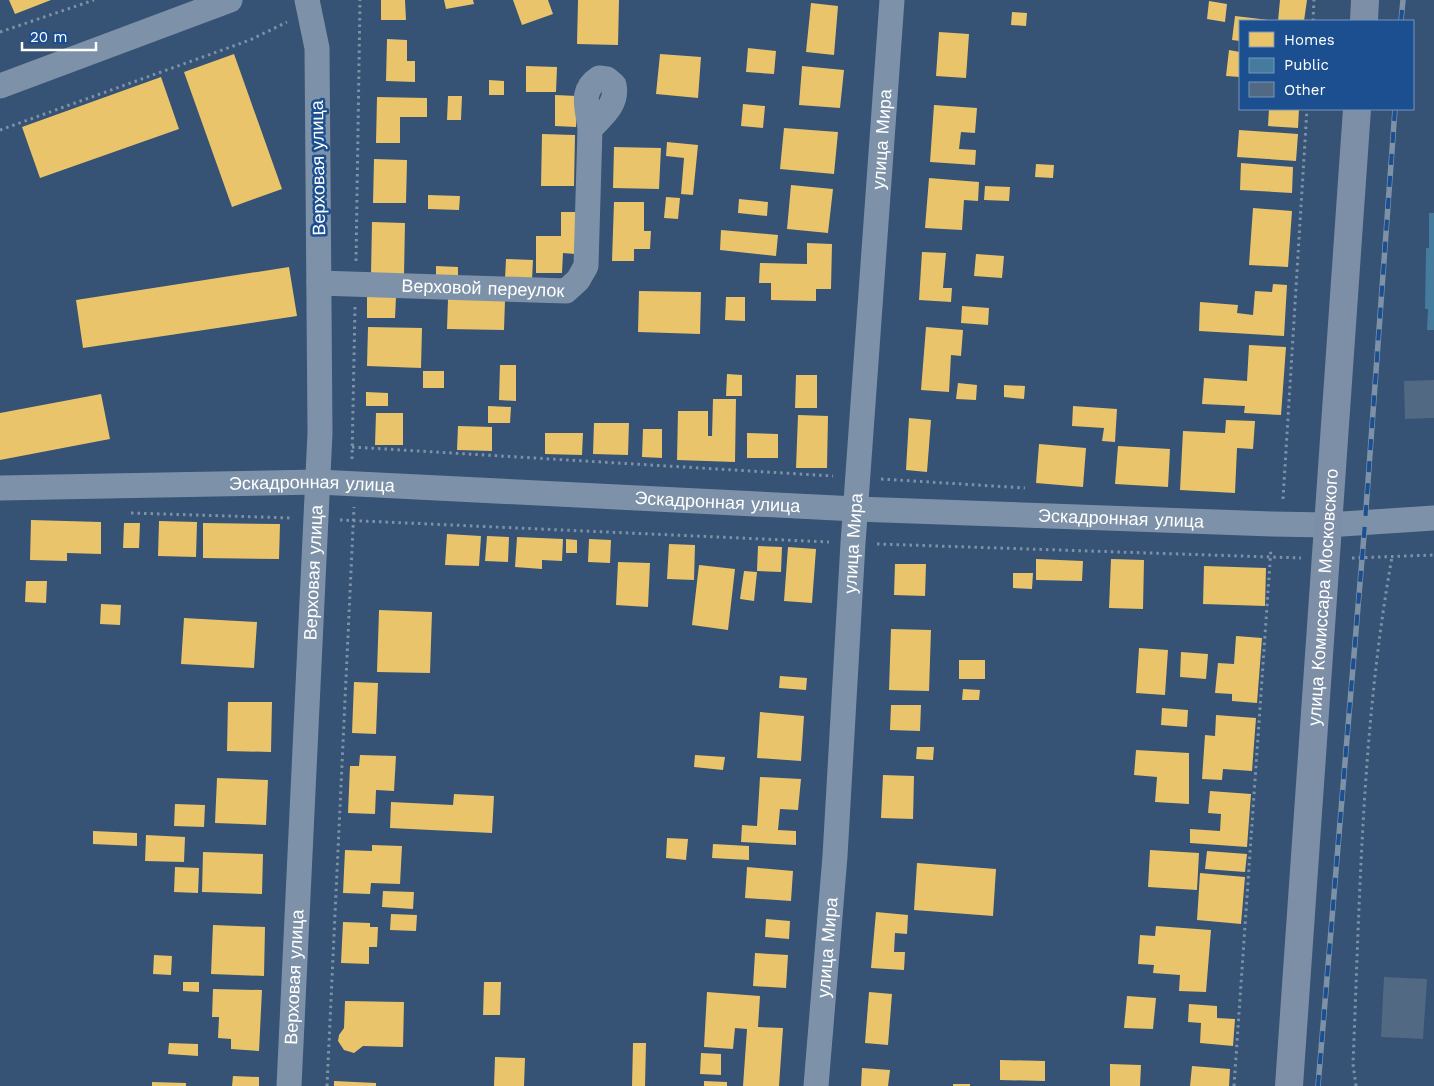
<svg xmlns="http://www.w3.org/2000/svg" width="1434" height="1086" font-family="'Work Sans',sans-serif">
<rect width="100%" height="100%" fill="#365274"/>
<!-- homes -->
<path fill="#e9c46a" d="M9,0H51L15,14Z
M381,0H405L406,20H381Z
M444,0H473L474,4L446,9Z
M513,0H548L553,14L522,25Z
M578,0H619L618,45L577,44Z
M1280,0H1307L1304,21H1278Z
M1209,1L1227,4L1225,22L1207,19Z
M811,3L838,6L834,55L806,52Z
M1012,12L1027,13L1026,26L1011,25Z
M1235,16L1269,20V21H1240V41L1232,40Z
M939,32L969,34L966,78L936,76Z
M387,39L407,40V61H415V82L386,81Z
M748,48L776,51L774,74L746,72Z
M1229,50L1240,52V77L1226,76Z
M234,54L282,189L232,207L184,72Z
M660,54L701,57L698,98L656,94Z
M526,66L557,67L556,92H526Z
M802,66L844,70L840,108L799,105Z
M161,77L179,129L40,178L22,127Z
M489,80L504,81V95H489Z
M555,95L577,96L576,127L555,126Z
M448,96H462L461,120H447Z
M377,97L427,98V117H400V143H376Z
M743,104L765,106L763,128L741,126Z
M934,105L977,108L975,133L961,132L959,149L976,150L975,165L930,162Z
M1269,109H1299L1298,128L1268,126Z
M784,128L838,132L834,174L780,169Z
M1239,130L1298,134L1296,161L1237,157Z
M542,134L575,135L574,186H541Z
M667,142L698,145L693,195L681,194L684,158L666,156Z
M614,147L661,148L659,189L613,188Z
M374,159L407,160L406,203H373Z
M1241,163L1293,167L1292,193L1240,190Z
M1036,164L1054,165L1053,178L1035,177Z
M929,178L979,182L978,201L964,200L962,230L925,228Z
M791,185L833,189L828,233L787,229Z
M985,186L1010,187L1009,201L984,200Z
M428,195L460,196L459,210L428,209Z
M666,197L680,198L678,219L664,218Z
M739,199L768,202L767,216L738,213Z
M614,202H644V231H651L650,249H634V261H612Z
M1253,208L1292,211L1288,267L1249,265Z
M561,212H575V254L563,253L562,273H536V236H561Z
M372,222L405,223L404,275L371,274Z
M721,230L778,235L776,256L720,250Z
M807,243L832,244L831,289H816V301L771,300V283H759L760,263L807,264Z
M922,252L946,253L943,288H952L951,302L919,300Z
M976,254L1004,256L1002,278L974,276Z
M506,259L533,260L532,280L505,279Z
M436,266L458,267V278H436Z
M289,267L297,316L83,348L76,300Z
M1273,284L1287,285L1284,336L1199,331L1200,302L1238,305L1237,313L1253,315L1255,291L1272,292Z
M639,291L701,292L700,334L638,332Z
M367,296L396,297L395,318H367Z
M726,297H745V321L725,320Z
M448,299L505,300L504,330L447,329Z
M962,306L989,308L988,325L961,323Z
M368,327L422,328L421,368L367,366Z
M926,327L963,330L961,356L951,355L949,392L921,390Z
M1249,345L1286,347L1281,415L1244,413L1245,406L1202,404L1204,378L1247,381Z
M500,365H516V401L499,400Z
M423,371H444V388H423Z
M727,374L742,375V396H726Z
M796,375H817V408H795Z
M958,383L977,385L976,400L956,399Z
M1004,385L1025,386L1024,399L1004,397Z
M366,392L388,393V406H366Z
M101,394L110,439L0,460V413Z
M713,399H736L735,462L677,460L678,411H708V436H712Z
M488,406L511,407L510,423H488Z
M1073,406L1117,409L1115,442L1102,441L1104,428L1072,426Z
M376,413H403V445H375Z
M798,415L828,416L827,468H796Z
M909,418L931,420L927,472L906,470Z
M1226,420L1255,421L1253,449L1237,448L1235,493L1180,490L1183,431L1225,433Z
M594,423H629L628,455L593,454Z
M458,426L492,427V451L457,450Z
M643,429H662V458L642,457Z
M545,433H583L582,455L545,454Z
M747,433L778,434V458H747Z
M1039,444L1086,448L1083,487L1036,483Z
M1118,446L1170,449L1168,487L1115,484Z
M31,520L101,522V554L67,553V561L30,560Z
M159,521L197,522L196,557L158,556Z
M124,523H140L139,548H123Z
M203,523L280,524L279,559L203,558Z
M447,534L481,536L479,566L445,565Z
M487,536L509,537L508,562L485,561Z
M517,537L563,539L562,561L542,560V569L515,567Z
M566,539L577,540V553H566Z
M589,539L611,540L610,563L588,562Z
M669,544L695,545L694,580L667,579Z
M758,546L782,547L781,572L757,571Z
M788,547L816,549L812,603L784,601Z
M1036,559L1083,561L1082,581L1036,580Z
M1111,559L1144,560L1143,609L1109,608Z
M618,562L650,563L648,607L616,605Z
M895,564H926L925,596L894,595Z
M699,565L735,569L728,630L692,625Z
M1204,566L1266,568L1265,606L1203,604Z
M744,571L757,572L754,601L740,599Z
M1013,573H1033L1032,589L1013,588Z
M26,581H47L46,603L25,602Z
M101,604L121,605L120,625L100,624Z
M379,610L432,612L430,673L377,672Z
M184,618L257,622L254,668L181,664Z
M891,629L931,630L929,691L889,690Z
M1236,636L1262,638L1257,703L1232,701V694L1215,693L1218,663L1234,664Z
M1139,648L1168,650L1165,695L1136,693Z
M1181,652L1208,654L1206,679L1180,677Z
M959,660H985V679H959Z
M780,676L807,678L806,690L779,688Z
M354,682L378,683L376,734L352,733Z
M963,689L980,690L979,700H962Z
M228,702H272L271,752L227,751Z
M891,705H921L920,731L890,730Z
M1162,708L1188,710L1187,727L1161,725Z
M760,712L804,716L801,761L757,758Z
M1216,715L1256,718L1252,771L1223,769L1222,780L1202,779L1205,735L1215,736Z
M917,747H934L933,760L916,759Z
M1136,750L1189,753V804L1155,802L1157,777L1134,775Z
M360,755L396,756L394,791L376,790L375,814L348,813L350,766H359Z
M695,755L725,757L723,770L694,767Z
M883,775L914,776L913,819L881,818Z
M760,777L801,779L798,810L780,809L778,830L796,831V845L741,842L742,825L757,826Z
M217,778L268,780L266,825L215,823Z
M1210,791L1251,794L1247,847L1190,843V829L1220,831L1221,814L1208,813Z
M454,794L494,796L492,833L390,828L391,802L453,805Z
M175,804L205,805L204,827L174,826Z
M93,831L137,833V846L93,844Z
M146,835L185,837L184,862L145,861Z
M667,838L688,839L686,860L666,858Z
M713,844L749,846V860L712,858Z
M372,845L402,846L400,884L371,883L370,894L343,893L345,850L372,851Z
M1150,850L1199,853L1197,890L1148,887Z
M1207,851L1247,854L1245,872L1205,869Z
M203,852L263,854L262,894L202,892Z
M917,863L996,869L993,916L914,910Z
M175,867L199,868L198,893L174,892Z
M747,867L793,871L791,901L745,898Z
M1200,873L1245,877L1241,924L1197,920Z
M383,891L414,892L413,909L382,907Z
M876,912L908,915L907,934L895,933L894,952H905L904,970L871,968Z
M391,914L417,915L416,931L390,930Z
M766,919L790,921L789,939L765,937Z
M343,922L370,923V927H378L377,947H369V964L341,963Z
M213,925L265,927L264,976L211,974Z
M1156,926L1211,930L1206,992L1179,991L1180,975L1153,973L1154,965L1138,964L1140,935L1155,936Z
M755,953L788,955L786,988L753,986Z
M154,955L172,956L171,975L153,974Z
M183,982H199V992L183,991Z
M484,982H501L500,1015H483Z
M213,989L262,990L259,1051L231,1049V1039L218,1038L219,1017H212Z
M707,992L760,996L758,1027L783,1028L779,1086H743L747,1029L735,1028L733,1049L704,1047Z
M869,992L892,994L888,1045L865,1043Z
M1127,996L1156,998L1153,1029L1124,1028Z
M345,1001L404,1002L403,1047L363,1046L354,1053L344,1050L338,1041L339,1035L344,1028Z
M1189,1004L1217,1006V1018L1235,1019L1233,1046L1200,1043L1201,1023L1188,1022Z
M169,1043L198,1044V1056L168,1054Z
M633,1043H646L645,1086H632Z
M701,1053L721,1054V1075L700,1074Z
M495,1057L525,1058L524,1086H494Z
M1000,1060L1045,1061V1081L1000,1080Z
M1110,1064L1141,1065L1140,1086H1110Z
M1192,1066L1230,1069L1229,1086H1190Z
M862,1068L890,1070L888,1086H861Z
M233,1076L259,1077V1086H232Z
M334,1081L376,1083V1086H334Z
M704,1081L727,1082V1086H704Z
M152,1082L186,1083V1086H152Z
M953,1084H970V1086H953Z"/>
<!-- public -->
<path fill="#457b9d" d="M1429,213H1434V330H1427L1428,309H1425L1426,248H1429Z"/>
<!-- building -->
<path fill="#526984" d="M1434,380V418L1405,419L1404,381Z
M1384,977L1427,979L1423,1039L1381,1037Z"/>
<g fill="none" stroke-linecap="round" stroke-linejoin="round">
<!-- path -->
<path stroke="#7d92a8" stroke-width="3" stroke-dasharray="2.5 4" stroke-linecap="butt" d="M1313,21L1314,0
M0,32L94,0
M0,130L250,40L287,22
M356,261L360,0
M352,447L833,476
M352,459L355,307
M881,479L1025,488
M1283,499L1307,109
M131,513L292,518
M340,520L829,542
M877,544L1301,558
M1352,558L1434,555
M327,1086L354,507
M1234,1086L1271,548
M1356,1086L1353,1064C1360,895 1362,724 1392,557"/>
<!-- minor -->
<g stroke="#7d92a8" stroke-width="25">
<path d="M0,86L230,0"/>
<path id="s1" d="M319,283L566,291L578,280L586,266L590,129C603,115 618,104 614,85L607,79L599,78C579,91 588,108 590,129"/>
<path id="s2" d="M0,488L318,482L856,509L1272,524L1327,525L1434,518"/>
<path id="s3" d="M289,1086L320,433L317,48L307,0"/>
<path id="s4" d="M816,1086L835,856L853,543L892,0"/>
</g>
<!-- major -->
<g stroke="#7d8ea7" stroke-width="28">
<path d="M1364,21L1365,0"/>
<path id="s5" d="M1289,1086L1357,109"/>
</g>
<defs>
<path id="rail" d="M1401,21L1403,0
M1318,1086L1365,523L1395,109"/>
</defs>
<!-- rail casing -->
<use href="#rail" stroke="#7e92a7" stroke-width="5.5"/>
<!-- rail -->
<use href="#rail" stroke="#1b4f8f" stroke-width="4" stroke-dasharray="11" stroke-linecap="butt"/>
</g>
<g text-anchor="middle" stroke-width="5" stroke-linejoin="round" paint-order="stroke">
<!-- street labels -->
<g font-size="18" fill="#fff" stroke="#1b4f8f">
<text dy="6" stroke="none"><textPath href="#s4" startOffset="949">улица Мира</textPath></text>
<text transform="translate(318 168) rotate(-91)" y="6">Верховая улица</text>
<text dy="6" stroke="none"><textPath href="#s1" startOffset="164">Верховой переулок</textPath></text>
<text dy="6" stroke="none"><textPath href="#s2" startOffset="312">Эскадронная улица</textPath></text>
<text dy="6" stroke="none"><textPath href="#s2" startOffset="718">Эскадронная улица</textPath></text>
<text dy="6" stroke="none"><textPath href="#s2" startOffset="1122">Эскадронная улица</textPath></text>
<text dy="6" stroke="none"><textPath href="#s4" startOffset="544">улица Мира</textPath></text>
<text dy="6" stroke="none"><textPath href="#s3" startOffset="514">Верховая улица</textPath></text>
<text dy="6" stroke="none"><textPath href="#s5" startOffset="490">улица Комиссара Московского</textPath></text>
<text dy="6" stroke="none"><textPath href="#s4" startOffset="139">улица Мира</textPath></text>
<text dy="6" stroke="none"><textPath href="#s3" startOffset="109">Верховая улица</textPath></text>
</g>
</g>
<!-- legend -->
<rect x="1239" y="20" width="175" height="90" fill="#1b4f8f" stroke="#7695bc"/>
<rect x="1249" y="32" width="25" height="15" fill="#e9c46a" stroke="#7695bc"/>
<text x="1284" y="45" font-size="15" fill="#ffffff">Homes</text>
<rect x="1249" y="58" width="25" height="15" fill="#457b9d" stroke="#7695bc"/>
<text x="1284" y="70" font-size="15" fill="#ffffff">Public</text>
<rect x="1249" y="82" width="25" height="15" fill="#526984" stroke="#7695bc"/>
<text x="1284" y="95" font-size="15" fill="#ffffff">Other</text>
<!-- scale -->
<path d="M22 42v8h74v-8" fill="none" stroke="#ffffff" stroke-width="2.5"/>
<text x="30" y="42" font-size="15" fill="#ffffff" stroke="#1b4f8f" stroke-width="4" paint-order="stroke">20 m</text>
</svg>
